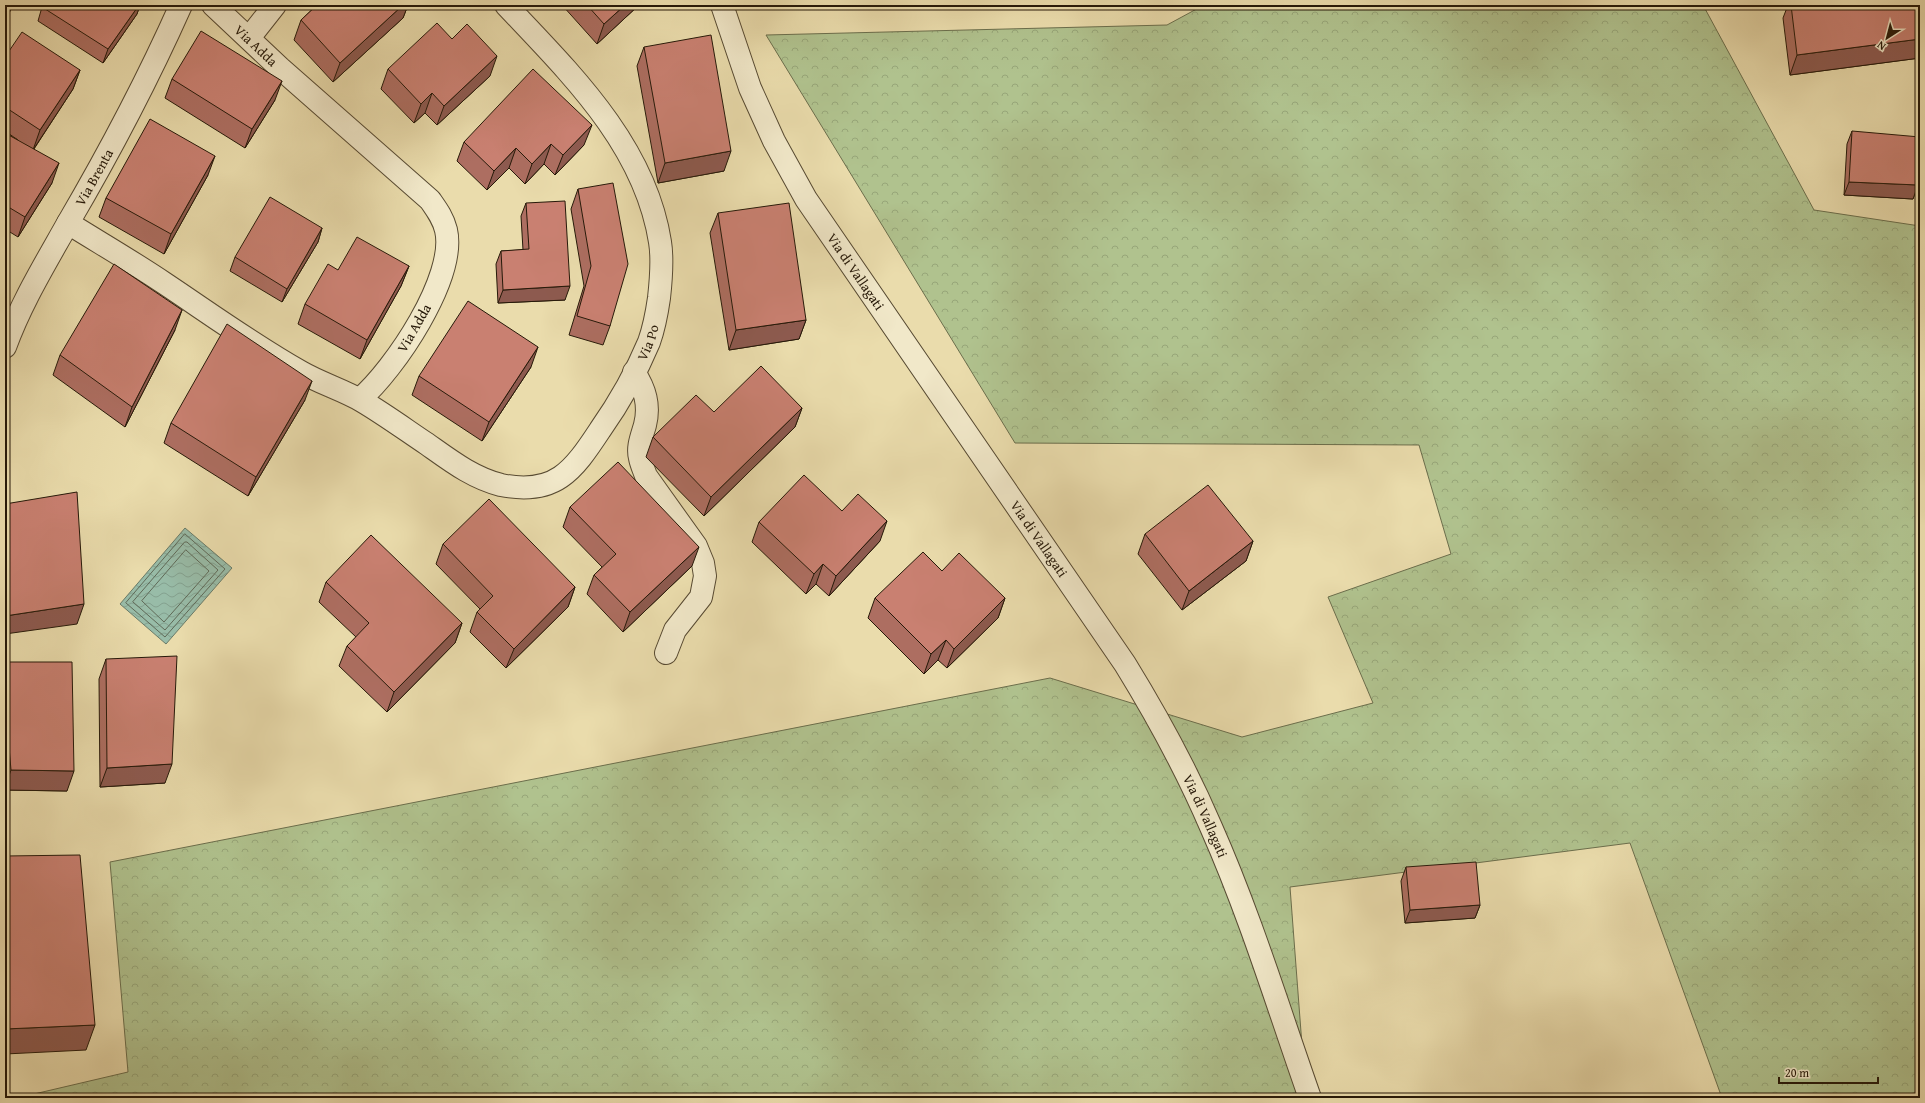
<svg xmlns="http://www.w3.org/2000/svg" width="1925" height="1103" font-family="'Gentium Book Plus',serif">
<defs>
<pattern id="forest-crowns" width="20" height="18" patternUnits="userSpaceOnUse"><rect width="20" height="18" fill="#b0c28e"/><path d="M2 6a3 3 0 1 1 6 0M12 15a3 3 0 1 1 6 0" fill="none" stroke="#97a679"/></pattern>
<pattern id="water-waves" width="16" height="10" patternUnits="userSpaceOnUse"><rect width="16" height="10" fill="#98bca8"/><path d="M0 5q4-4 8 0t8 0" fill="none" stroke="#83a18f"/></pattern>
</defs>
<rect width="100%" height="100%" fill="#eadcac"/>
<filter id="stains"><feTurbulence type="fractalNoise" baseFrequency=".005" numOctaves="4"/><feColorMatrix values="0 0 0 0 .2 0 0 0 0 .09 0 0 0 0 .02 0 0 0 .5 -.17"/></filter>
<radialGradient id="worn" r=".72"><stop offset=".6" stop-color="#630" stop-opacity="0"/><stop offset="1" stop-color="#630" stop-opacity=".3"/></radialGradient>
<!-- forest -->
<path fill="url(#forest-crowns)" stroke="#6b6e4c" d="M1204,5H1703L1814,210L1920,226V1098H1722L1630,843L1290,887L1306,1098H17L128,1072L110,862L1050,678L1242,737L1373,703L1328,597L1451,554L1419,445L1015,443L766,35L1167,25Z"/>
<!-- water -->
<path fill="url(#water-waves)" stroke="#6a7b68" d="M185,528L232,568L166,644L120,604Z"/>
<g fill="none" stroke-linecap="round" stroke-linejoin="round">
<!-- shore -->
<path stroke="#5f6a58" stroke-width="1" d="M185,534L225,569L165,637L126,603Z
M185,542H187L218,570L165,630L133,602Z
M186,550L209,571L164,622L142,601Z"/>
<defs>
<g id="minor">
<path id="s1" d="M213,5L280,68L430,200C437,210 443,218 446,230C457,277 394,370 360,399"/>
<path id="s2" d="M722,5L750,88L774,141L806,199L1125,664C1157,716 1187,771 1211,827C1250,915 1278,1007 1310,1098"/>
<path d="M249,38L275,5"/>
<path id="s3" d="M68,223C100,243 133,262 164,283C209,313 253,345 301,372C320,383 343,390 362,401C384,414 406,430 427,444C451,461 473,478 501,485C555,496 573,471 600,430C619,403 636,373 649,342C654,328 657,312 659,298C661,280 663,260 660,242C645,145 570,73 506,5"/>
<path id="s4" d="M5,347C21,303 45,264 68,223C109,153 148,79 181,5"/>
<path d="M634,372C645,389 650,405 645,425C642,436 637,447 640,458C641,464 644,470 646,476L696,546L703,563L705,576L701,597L675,630L666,653"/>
</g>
</defs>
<!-- minor casing -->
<use href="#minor" stroke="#574a32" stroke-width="24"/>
<!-- minor -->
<use href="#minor" stroke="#f1e8c9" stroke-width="22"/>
</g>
<!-- wall -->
<path fill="#ad6e61" stroke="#261909" d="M44,5H140L137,14L103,63L38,21L42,7Z
M317,5H408L403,18L333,82L294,40L301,20Z
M562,5H639L597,44Z
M1788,5H1920V58L1790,75L1783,18Z
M452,39L490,76L437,125L425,113L414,123L381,89L388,69Z
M644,47L724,171L658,183L637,66Z
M5,57L80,70L73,89L34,149L52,183L18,237L5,229V133L18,140L5,131Z
M172,79L275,100L245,148L165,98Z
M1852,131L1918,185L1913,199L1844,195L1847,144Z
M464,142L584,145L555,175L544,164L525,184L509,168L487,190L457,161Z
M208,175L164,254L99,217L106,198Z
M578,189L610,326L603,345L569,335L584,286L571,209Z
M526,203L565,300L498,303L496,264L501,251L523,250L521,216Z
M718,213L806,320L799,339L729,350L710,233Z
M322,228L318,242L282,302L230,271L235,257Z
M409,266L401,286L360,359L298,324L305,304L338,270Z
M175,330L125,427L53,375L60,355Z
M531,367L482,441L412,395L419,376Z
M305,400L248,496L164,443L171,423Z
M802,408L795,427L704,516L646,457L653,437L714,412Z
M570,507L692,566L623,632L587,594L594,575L602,567L563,527Z
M759,522L880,541L829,596L816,584L806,594L752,542Z
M1145,534L1253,541L1246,561L1182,610L1138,554Z
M443,544L575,587L568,607L506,668L470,632L477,612L480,609L436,564Z
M942,571L1005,598L998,618L947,668L938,660L924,674L868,618L875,598Z
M326,582L462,623L455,643L387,712L339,666L347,646L356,637L319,602Z
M106,659L165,783L100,787L99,679Z
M5,662L67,791L5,790Z
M1406,867L1480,905L1475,918L1405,923L1401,881Z"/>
<!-- shaded-wall -->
<path fill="#8d5a4f" stroke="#261909" d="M10,5H12L9,14L5,19V12Z
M139,5H140L137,14L103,63L108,49Z
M403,5H408L403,18L333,82L340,63Z
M625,5H639L597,44L604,24Z
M1920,39V58L1790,75L1797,55Z
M497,56L490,76L437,125L444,106Z
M80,70L73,89L33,150L40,130Z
M282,81L275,100L245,148L252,129Z
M432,93L425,113L414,123L421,104Z
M592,125L584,145L555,175L563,155Z
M551,144L544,164L525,184L532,164Z
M516,148L509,168L487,190L494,171Z
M731,151L724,171L658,183L665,163Z
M215,156L208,175L164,254L171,234Z
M59,163L52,183L18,237L25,217Z
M1849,182L1918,185L1913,199L1844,195Z
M322,228L318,242L282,302L287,289Z
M409,266L401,286L360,359L367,340Z
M570,286L565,300L498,303L503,290Z
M182,310L175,330L125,427L132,407Z
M806,320L799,339L729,350L736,330Z
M538,347L531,367L482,441L489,422Z
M312,381L305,400L248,496L256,477Z
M802,408L795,427L704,516L711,497Z
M887,521L880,541L829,596L836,576Z
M1253,541L1246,561L1182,610L1189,591Z
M699,547L692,566L623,632L630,612Z
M823,564L816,584L806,594L814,574Z
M575,587L568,607L506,668L514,649Z
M1005,598L998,618L947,668L954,649Z
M84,604L77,624L5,634V616Z
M462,623L455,643L387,712L394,692Z
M946,640L938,660L924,674L931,654Z
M172,764L165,783L100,787L107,768Z
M11,770L74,771L67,791L5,790V787Z
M1480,905L1475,918L1405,923L1410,910Z
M95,1025L86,1050L5,1054V1029Z"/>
<!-- building -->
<path fill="#c98071" stroke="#261909" d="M5,5H10L5,12Z
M44,5H139L108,49L42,7Z
M317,5H403L340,63L301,20Z
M587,5H625L604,24Z
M1791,5H1920V39L1797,55Z
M437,23L452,39L467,24L497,56L444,106L432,93L421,104L388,69Z
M201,31L282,81L252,129L172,79Z
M22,32L80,70L40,130L5,107V57Z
M711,35L731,151L665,163L644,47Z
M533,69L592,125L563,155L551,144L532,164L516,148L494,171L464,142Z
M150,119L215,156L171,234L106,198Z
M1852,131L1920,137L1918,185L1849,182Z
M5,133L59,163L25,217L5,205Z
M613,183L628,264L610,326L577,316L591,266L578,189Z
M270,197L322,228L287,289L235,257Z
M565,201L570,286L503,290L501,251L529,249L526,203Z
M789,203L806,320L736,330L718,213Z
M357,237L409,266L367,340L305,304L328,264L338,270Z
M114,264L182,310L132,407L60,355Z
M468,301L538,347L489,422L419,376Z
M227,324L312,381L256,477L171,423Z
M761,366L802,408L711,497L653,437L696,395L714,412Z
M618,462L699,547L630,612L594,575L616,554L570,507Z
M804,475L842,511L858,494L887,521L836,576L823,564L814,574L759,522Z
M1208,485L1253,541L1189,591L1145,534Z
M77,492L84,604L5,616V504Z
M489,499L575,587L514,649L477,612L493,596L443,544Z
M371,535L462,623L394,692L347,646L369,623L326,582Z
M923,552L942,571L959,553L1005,598L954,649L946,640L931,654L875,598Z
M177,656L172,764L107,768L106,659Z
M5,662H72L74,771L11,770L5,701Z
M80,855L95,1025L5,1029V856Z
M1476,862L1480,905L1410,910L1406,867Z"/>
<g text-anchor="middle" stroke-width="3.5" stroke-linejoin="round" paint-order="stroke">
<!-- street labels -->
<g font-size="14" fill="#261909" stroke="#f1e8c9">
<text dy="5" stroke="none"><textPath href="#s1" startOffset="59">Via Adda</textPath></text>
<text dy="5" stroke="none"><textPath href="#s4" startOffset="192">Via Brenta</textPath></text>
<text dy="5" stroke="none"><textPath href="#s2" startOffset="300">Via di Vallagati</textPath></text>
<text transform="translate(414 328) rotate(-60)" y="5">Via Adda</text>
<text dy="5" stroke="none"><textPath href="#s3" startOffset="731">Via Po</textPath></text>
<text dy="5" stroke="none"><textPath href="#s2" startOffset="624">Via di Vallagati</textPath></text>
<text dy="5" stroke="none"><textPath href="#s2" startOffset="948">Via di Vallagati</textPath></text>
</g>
</g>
<!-- margin -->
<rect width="1925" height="1103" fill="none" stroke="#eadcac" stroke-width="20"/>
<rect x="6" y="6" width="1913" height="1091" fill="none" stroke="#261909" stroke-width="2"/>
<rect x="10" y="10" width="1905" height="1083" fill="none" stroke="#261909"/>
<!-- north arrow -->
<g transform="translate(1887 38) rotate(216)" stroke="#f1e8c9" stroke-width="3" paint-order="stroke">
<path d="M0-3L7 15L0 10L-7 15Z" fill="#261909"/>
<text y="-6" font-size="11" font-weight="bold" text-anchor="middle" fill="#261909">N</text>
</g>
<!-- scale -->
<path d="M1779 1077v6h99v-6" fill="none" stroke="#261909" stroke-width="2"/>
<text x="1785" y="1077" font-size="12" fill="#261909" stroke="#f1e8c9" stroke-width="3" paint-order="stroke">20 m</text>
<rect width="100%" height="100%" filter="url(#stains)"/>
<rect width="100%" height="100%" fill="url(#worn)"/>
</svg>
